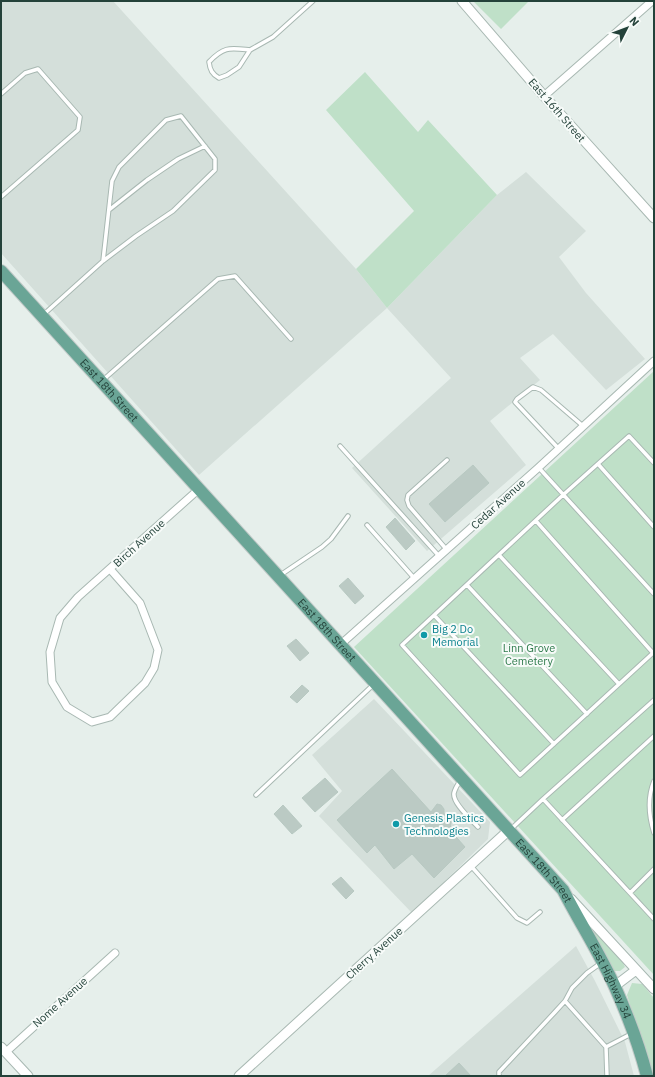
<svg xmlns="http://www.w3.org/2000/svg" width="655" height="1077" font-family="'IBM Plex Sans',sans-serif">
<rect width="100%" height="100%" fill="#e6efeb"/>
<!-- built -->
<path fill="#d4dfda" d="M1,1H113L356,269L387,308L497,195L526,172L586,231L559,257L586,293L645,359L606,390L553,334L520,358L540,380L490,421L526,465L427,551L352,468L451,378L387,308L199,475L1,253Z
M374,699L490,822L488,839L412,913L319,816L342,791L312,755Z
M576,946L595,981L625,1042L634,1076H428Z"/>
<!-- green -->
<path fill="#bfe0c8" d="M473,1H529L501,29Z
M365,72L418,132L428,120L497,195L387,308L356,269L414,211L326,110Z
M654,371V975L354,647Z
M585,920L622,961L625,967L620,971H612Z
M632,983L642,984L654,998V1076H652L627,995Z"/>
<!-- building -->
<path fill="#bbcac4" stroke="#b8c9c2" d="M473,465L489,483L445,522L429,504Z
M395,518L415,541L406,550L386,527Z
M348,578L364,596L355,604L339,586Z
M296,639L309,653L300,661L287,646Z
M302,685L309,691L297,703L290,697Z
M392,769L431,812L437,804L441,805L444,809V814L452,815L450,830L465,847L434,878L412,854L394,869L375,845L367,853L337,820Z
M325,778L338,792L315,812L302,798Z
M283,805L302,826L292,834L274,814Z
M341,877L354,891L346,899L332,884Z
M459,1063L471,1076H445Z"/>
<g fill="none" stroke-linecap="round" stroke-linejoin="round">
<defs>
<path id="service" d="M250,50C230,48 224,46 209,62C210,70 212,74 219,78L227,75L239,67L250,50L273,37L313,1
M1,94L25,73L38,69L80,117L78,130L1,197
M109,210L147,180L178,159L205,146
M43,315L103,261L136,236L173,211L215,170V159L181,116L166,120L119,167L112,181L103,261
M103,380L218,279L235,276L291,339
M340,446L439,556
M559,449L515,402L517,399L533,387L541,390L583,426
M654,463L629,436L563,495L402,645L520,775L654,652
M598,464L654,527
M539,468L654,594
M536,521L653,653
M367,525L414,578
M447,550L409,506L407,500L408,495L447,460
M499,555L619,684
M279,576L322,547L331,539L348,516
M467,585L587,714
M434,615L554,744
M654,700L543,799L654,919
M460,781C458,784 455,789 454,793C452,803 472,820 478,827
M654,781C647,798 649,817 654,833
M256,795L373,685
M562,820L654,736
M510,830L543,799
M471,866L517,918L527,923L540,912
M630,893L654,869
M565,1001L606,1047
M499,1076V1072L555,1012L565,1001L572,988L587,973L601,963
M607,1076L606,1047L631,1034"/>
<path id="minor" d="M544,96L652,1
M110,569L140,603L158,650L154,668L145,683L110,717L92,722L67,707L52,682L50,652L60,618L78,597L199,489
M340,645L538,468L654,361
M6,1052L115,953"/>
<path id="tertiary" d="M462,1L544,96L654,218
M571,899L654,989
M615,986L636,970
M1,1047L28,1076
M239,1076L509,830"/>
<g id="primary">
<path id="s1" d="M1,271L563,890C580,923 600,954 615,987C628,1016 639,1045 647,1076"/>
</g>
</defs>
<!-- service casing -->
<use href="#service" stroke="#a8b8b2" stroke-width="5.5"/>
<!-- minor casing -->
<use href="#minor" stroke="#a8b8b2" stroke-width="9"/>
<!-- tertiary casing -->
<use href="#tertiary" stroke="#a8b8b2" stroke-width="11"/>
<!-- primary casing -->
<use href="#primary" stroke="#c2cac8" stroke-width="14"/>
<!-- service -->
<use href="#service" stroke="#fff" stroke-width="3.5"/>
<!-- minor -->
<use href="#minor" stroke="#fff" stroke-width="7"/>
<!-- tertiary -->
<use href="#tertiary" stroke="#fff" stroke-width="9"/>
<!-- primary -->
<use href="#primary" stroke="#6aa596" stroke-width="12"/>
</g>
<!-- markers -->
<g fill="#0f9aa8" stroke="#f7fbf9" stroke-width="1.5">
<circle cx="424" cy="635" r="4"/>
<circle cx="396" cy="824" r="4"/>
</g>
<g text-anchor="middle" stroke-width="4" stroke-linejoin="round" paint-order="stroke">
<!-- street labels -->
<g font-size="11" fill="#24423a" stroke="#f7fbf9">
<text transform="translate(557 110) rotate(49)" y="4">East 16th Street</text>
<text dy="4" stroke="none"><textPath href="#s1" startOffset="161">East 18th Street</textPath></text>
<text transform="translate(498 504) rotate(-42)" y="4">Cedar Avenue</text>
<text transform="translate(139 543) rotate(-42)" y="4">Birch Avenue</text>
<text dy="4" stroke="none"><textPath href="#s1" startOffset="485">East 18th Street</textPath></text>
<text dy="4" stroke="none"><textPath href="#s1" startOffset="809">East 18th Street</textPath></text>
<text transform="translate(374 953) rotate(-42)" y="4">Cherry Avenue</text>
<text dy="4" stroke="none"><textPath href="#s1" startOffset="939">East Highway 34</textPath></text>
<text transform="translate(60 1002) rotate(-42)" y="4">Nome Avenue</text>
</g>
<!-- culture labels -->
<g font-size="11" fill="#0d838f" stroke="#f7fbf9" text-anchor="start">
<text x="432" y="633">Big 2 Do<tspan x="432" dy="13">Memorial</tspan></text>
<text x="404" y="822">Genesis Plastics<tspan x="404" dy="13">Technologies</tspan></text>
</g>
<!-- park labels -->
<g font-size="11" fill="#2d7a4b" stroke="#f7fbf9">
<text x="529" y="652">Linn Grove<tspan x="529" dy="13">Cemetery</tspan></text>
</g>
</g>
<!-- border -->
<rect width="655" height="1077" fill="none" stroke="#24423a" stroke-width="4"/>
<!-- north arrow -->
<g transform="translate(627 28) rotate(48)" stroke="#f7fbf9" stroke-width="3" paint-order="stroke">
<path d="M0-3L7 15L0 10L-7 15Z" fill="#24423a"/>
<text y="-6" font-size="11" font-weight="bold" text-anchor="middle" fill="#24423a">N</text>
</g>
</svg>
